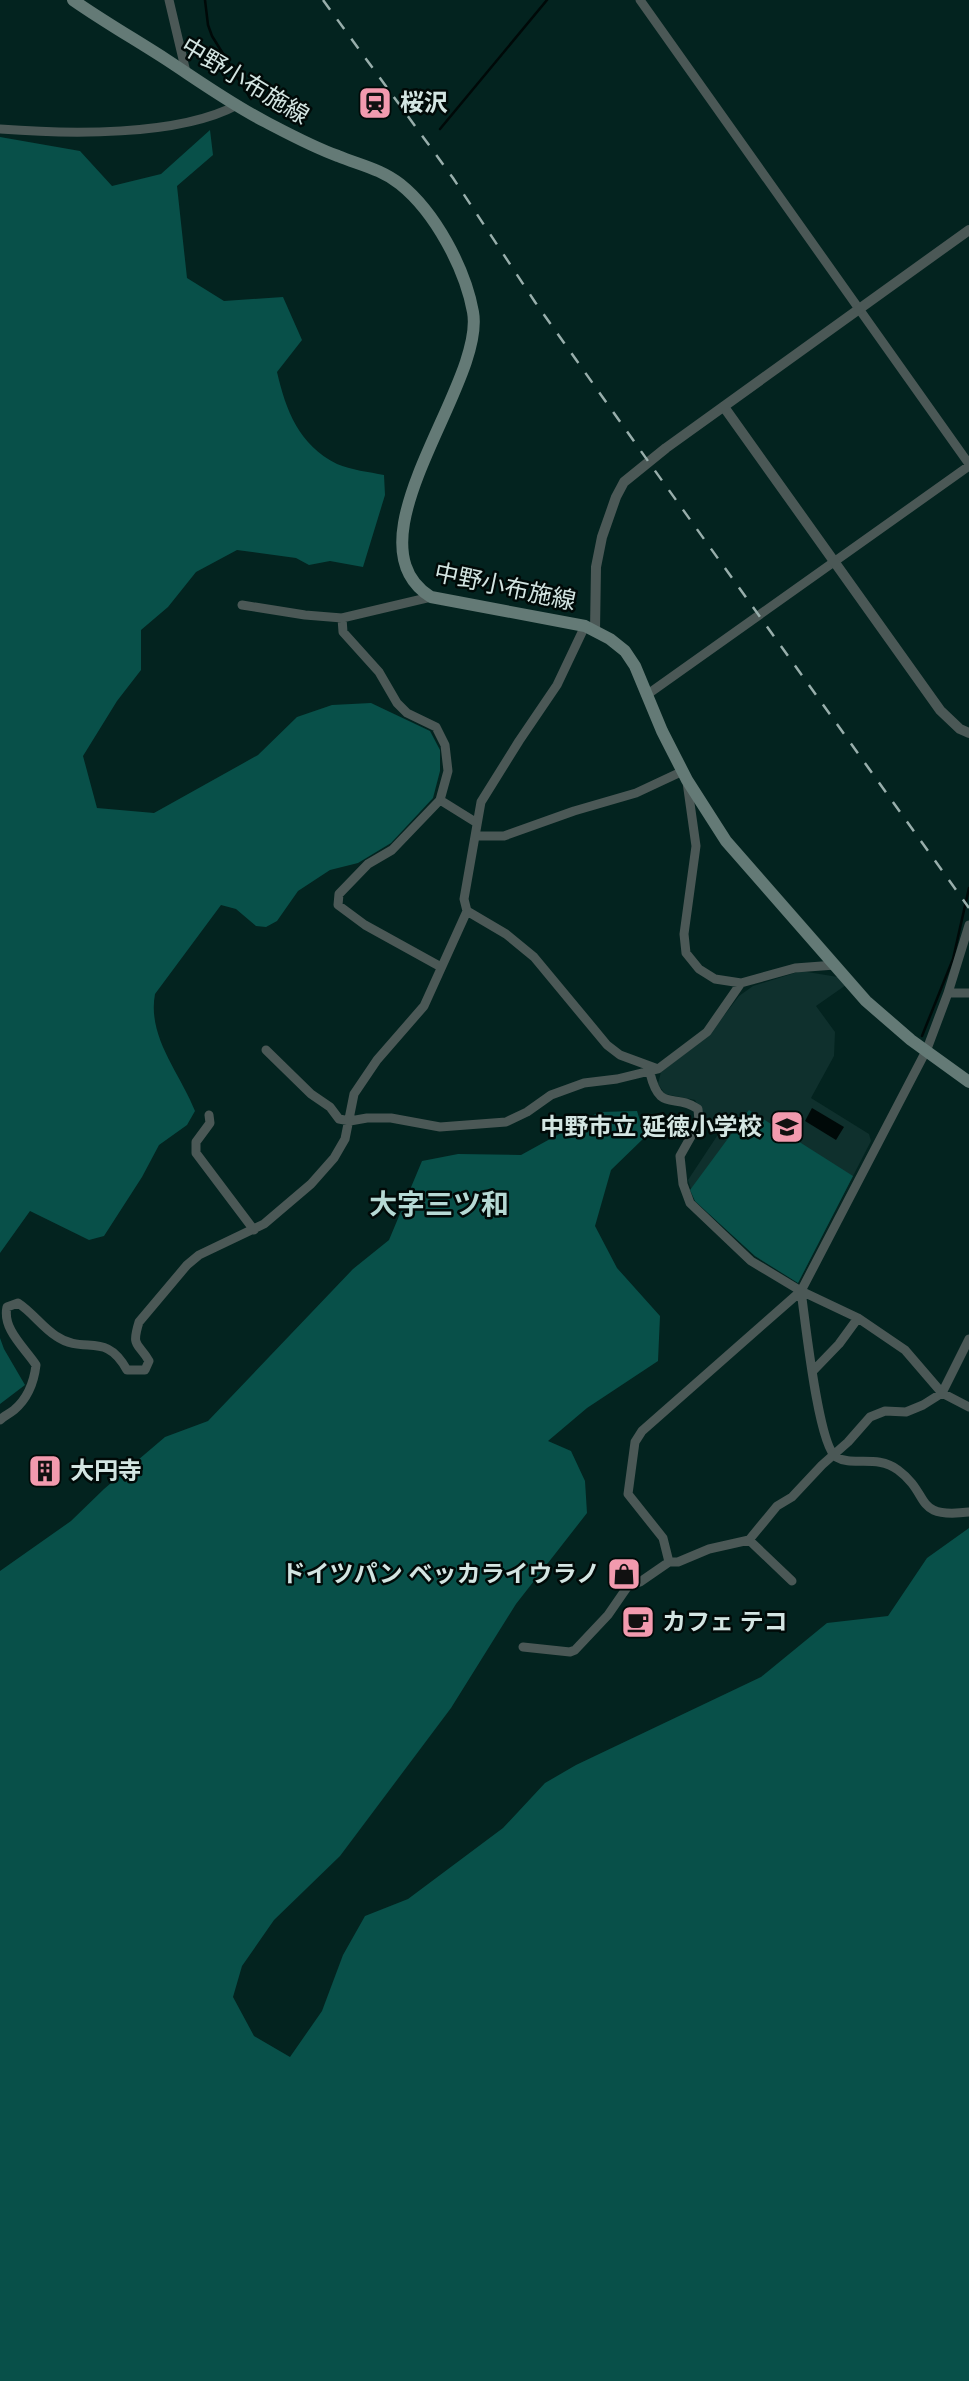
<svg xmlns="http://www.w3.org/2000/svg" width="969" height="2381" font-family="Raleway,'Noto Sans JP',sans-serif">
<rect width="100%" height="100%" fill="#03231f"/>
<!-- built -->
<path fill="#0f302d" d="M801,971L838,977L846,985L816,1006L835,1032L834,1056L811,1098L869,1134L871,1141L798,1283L755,1256L695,1201L688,1180L719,1133L704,1117L695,1100L665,1094L658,1084L661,1072L710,1034L739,996L753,986Z"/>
<!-- green -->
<path fill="#085049" d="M210,130L213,155L177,186L187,278L224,301L283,297L302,340L277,372C286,411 299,445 337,464C351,470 369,472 384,475L385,495L363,567L330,561L309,565L296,558L237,550L196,572L168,607L141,630V670L117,701L83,756L97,808L154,813L258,755L297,717L332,705L371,703L430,731L440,750V771L433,798L391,843L358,863L330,870L298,891L277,921L266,927L256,926L236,909L221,905L155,994C147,1037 180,1073 195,1111L187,1125L159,1145L142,1177L104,1236L89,1240L30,1211L0,1253V137L80,151L112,186L161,174Z
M749,1110L853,1176L798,1283L755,1256L695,1201L690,1190Z
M637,1111L645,1137L611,1170L595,1226L617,1268L660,1316L658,1361L587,1408L548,1441L571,1451L585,1481L587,1513L516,1604L451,1708L340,1856L274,1920L242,1966L233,1997L254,2036L290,2057L322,2011L343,1955L365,1916L408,1899L503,1828L545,1783L576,1765L761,1677L827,1623L888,1616L927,1558L969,1528V2381H0V1571L71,1521L104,1489L165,1437L208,1421L353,1269L389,1240L422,1161L458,1154L521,1155L599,1112Z
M0,1338L4,1349L25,1385L0,1404Z"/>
<!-- water -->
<path fill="#000908" d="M812,1108L844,1127L836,1140L805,1121Z"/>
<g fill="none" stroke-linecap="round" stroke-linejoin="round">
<!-- stream -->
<path stroke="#000908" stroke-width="2.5" d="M205,0L208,25L212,36L251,99
M440,129L547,0
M922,1036L953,959L969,888"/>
<!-- minor -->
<path stroke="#4b5856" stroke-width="9" d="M169,0L186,72
M640,0L969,464
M0,129C66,134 178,137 237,105
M242,605L305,615L342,618L431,597
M342,618L343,632L379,672L397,703L407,713L436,727L445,745L448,771L440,800L477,823
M648,694L969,466
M687,782L696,846L684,934L686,953L699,969L715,979L741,983L795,968L835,965
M440,800L392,850L368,864L339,894L338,905L365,925L441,967
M477,836H504L574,811L636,793L683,771
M467,911L506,934L534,957L607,1045L620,1055L658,1069
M948,993H969
M266,1050L311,1094L330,1107L339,1119L350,1121L367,1118H391L440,1127L506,1122L527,1112L551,1095L584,1083L617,1079L658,1069L707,1032L741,983
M650,1073C660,1114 674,1092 698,1109L699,1122L680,1156L683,1184L690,1203L751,1261L801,1291L858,1318L905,1350L942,1393L969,1407
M209,1115L210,1123L196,1142V1153L254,1230
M801,1291C805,1318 818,1445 836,1457C852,1467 877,1454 898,1470C932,1495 912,1519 969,1512
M812,1372L839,1344L858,1318
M0,1420C4,1416 9,1414 14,1410C27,1399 34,1382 36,1365C25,1348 2,1329 7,1307L18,1303C32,1312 42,1327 56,1336C85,1356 105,1330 127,1370H145L149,1361C138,1342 131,1348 139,1322L187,1265L199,1255L264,1224L311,1184L334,1158L345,1139L354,1094L377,1060L424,1006L467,911L464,899L481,802L519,741L557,685L585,626
M749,1540L792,1581
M669,1562L663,1538L628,1494L635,1442L642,1431L801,1291L927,1049L948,993L969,925
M523,1647L570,1652L575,1650L608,1615L628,1586L640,1582L669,1562H678L709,1549L749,1540L777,1506L792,1497L822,1465L848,1442L870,1417L885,1411L906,1412L923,1405L942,1393L969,1339"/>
<!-- tertiary -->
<path stroke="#4b5856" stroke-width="10" d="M724,407L940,710L960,729L969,733
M595,630L596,567L602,537L616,497L624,482L666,448L969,230"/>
<!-- secondary -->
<path stroke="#647a76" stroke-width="12" d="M73,0C103,21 136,40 167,60C199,81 231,104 266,122C289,134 313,147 338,156C360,165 381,169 400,184C435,212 465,268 473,312C486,384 343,542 431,597L585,626L610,639L625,651L635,666L662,731L687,780L726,841L866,1001L911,1040L969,1082"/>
<!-- rail -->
<path stroke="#98aeab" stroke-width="2.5" stroke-dasharray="12 12" stroke-linecap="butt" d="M323,0L453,178L535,302L648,461L969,908"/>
</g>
<!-- icons -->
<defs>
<symbol id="station-square" viewBox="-11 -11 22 22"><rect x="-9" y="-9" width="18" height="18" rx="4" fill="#f29aae" stroke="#010a08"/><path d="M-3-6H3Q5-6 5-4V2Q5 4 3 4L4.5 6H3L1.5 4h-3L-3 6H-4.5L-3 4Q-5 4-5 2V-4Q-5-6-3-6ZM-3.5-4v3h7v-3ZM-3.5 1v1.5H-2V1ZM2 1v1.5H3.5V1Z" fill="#111"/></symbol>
<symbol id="school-square" viewBox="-11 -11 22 22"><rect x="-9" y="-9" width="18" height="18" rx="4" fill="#f29aae" stroke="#010a08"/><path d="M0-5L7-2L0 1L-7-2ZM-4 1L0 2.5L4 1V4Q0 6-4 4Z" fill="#111"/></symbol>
<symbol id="building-square" viewBox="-11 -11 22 22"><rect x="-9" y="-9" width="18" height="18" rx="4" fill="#f29aae" stroke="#010a08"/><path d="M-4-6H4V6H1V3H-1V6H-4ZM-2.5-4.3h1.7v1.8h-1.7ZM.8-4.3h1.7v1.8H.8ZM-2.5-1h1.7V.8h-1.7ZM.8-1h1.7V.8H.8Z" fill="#111"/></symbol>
<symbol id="shop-square" viewBox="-11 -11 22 22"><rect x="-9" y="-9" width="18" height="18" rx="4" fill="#f29aae" stroke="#010a08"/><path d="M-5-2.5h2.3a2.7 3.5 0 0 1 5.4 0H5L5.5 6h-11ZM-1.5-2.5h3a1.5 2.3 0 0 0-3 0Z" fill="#111"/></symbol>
<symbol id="cafe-square" viewBox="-11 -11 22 22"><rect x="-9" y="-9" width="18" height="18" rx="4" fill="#f29aae" stroke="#010a08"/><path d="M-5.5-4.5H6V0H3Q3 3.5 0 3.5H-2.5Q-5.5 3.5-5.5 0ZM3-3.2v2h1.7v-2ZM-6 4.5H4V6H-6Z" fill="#111"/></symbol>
</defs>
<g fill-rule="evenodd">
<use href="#station-square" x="356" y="84" width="38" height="38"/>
<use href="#school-square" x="768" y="1108" width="38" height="38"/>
<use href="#building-square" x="26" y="1452" width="38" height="38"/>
<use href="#shop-square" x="605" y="1555" width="38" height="38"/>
<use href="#cafe-square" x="619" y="1603" width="38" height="38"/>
</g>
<g text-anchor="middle" stroke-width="5" stroke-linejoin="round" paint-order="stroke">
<!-- street labels -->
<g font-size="24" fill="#d3e5e2" stroke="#010a08">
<text transform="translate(245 81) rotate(31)" y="8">中野小布施線</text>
<text transform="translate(505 587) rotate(12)" y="8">中野小布施線</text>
</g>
<!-- poi labels -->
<g font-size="24" font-weight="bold" fill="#d3e5e2" stroke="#010a08" text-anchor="start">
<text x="400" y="111">桜沢</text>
<text x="762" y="1135" text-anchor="end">中野市立 延徳小学校</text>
<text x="70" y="1479">大円寺</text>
<text x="600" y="1582" text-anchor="end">ドイツパン ベッカライウラノ</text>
<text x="662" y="1630">カフェ テコ</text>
</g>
<!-- quarter labels -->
<g font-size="28" font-weight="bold" fill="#b6d9d4" stroke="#010a08">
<text x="439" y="1214">大字三ツ和</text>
</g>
</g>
</svg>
